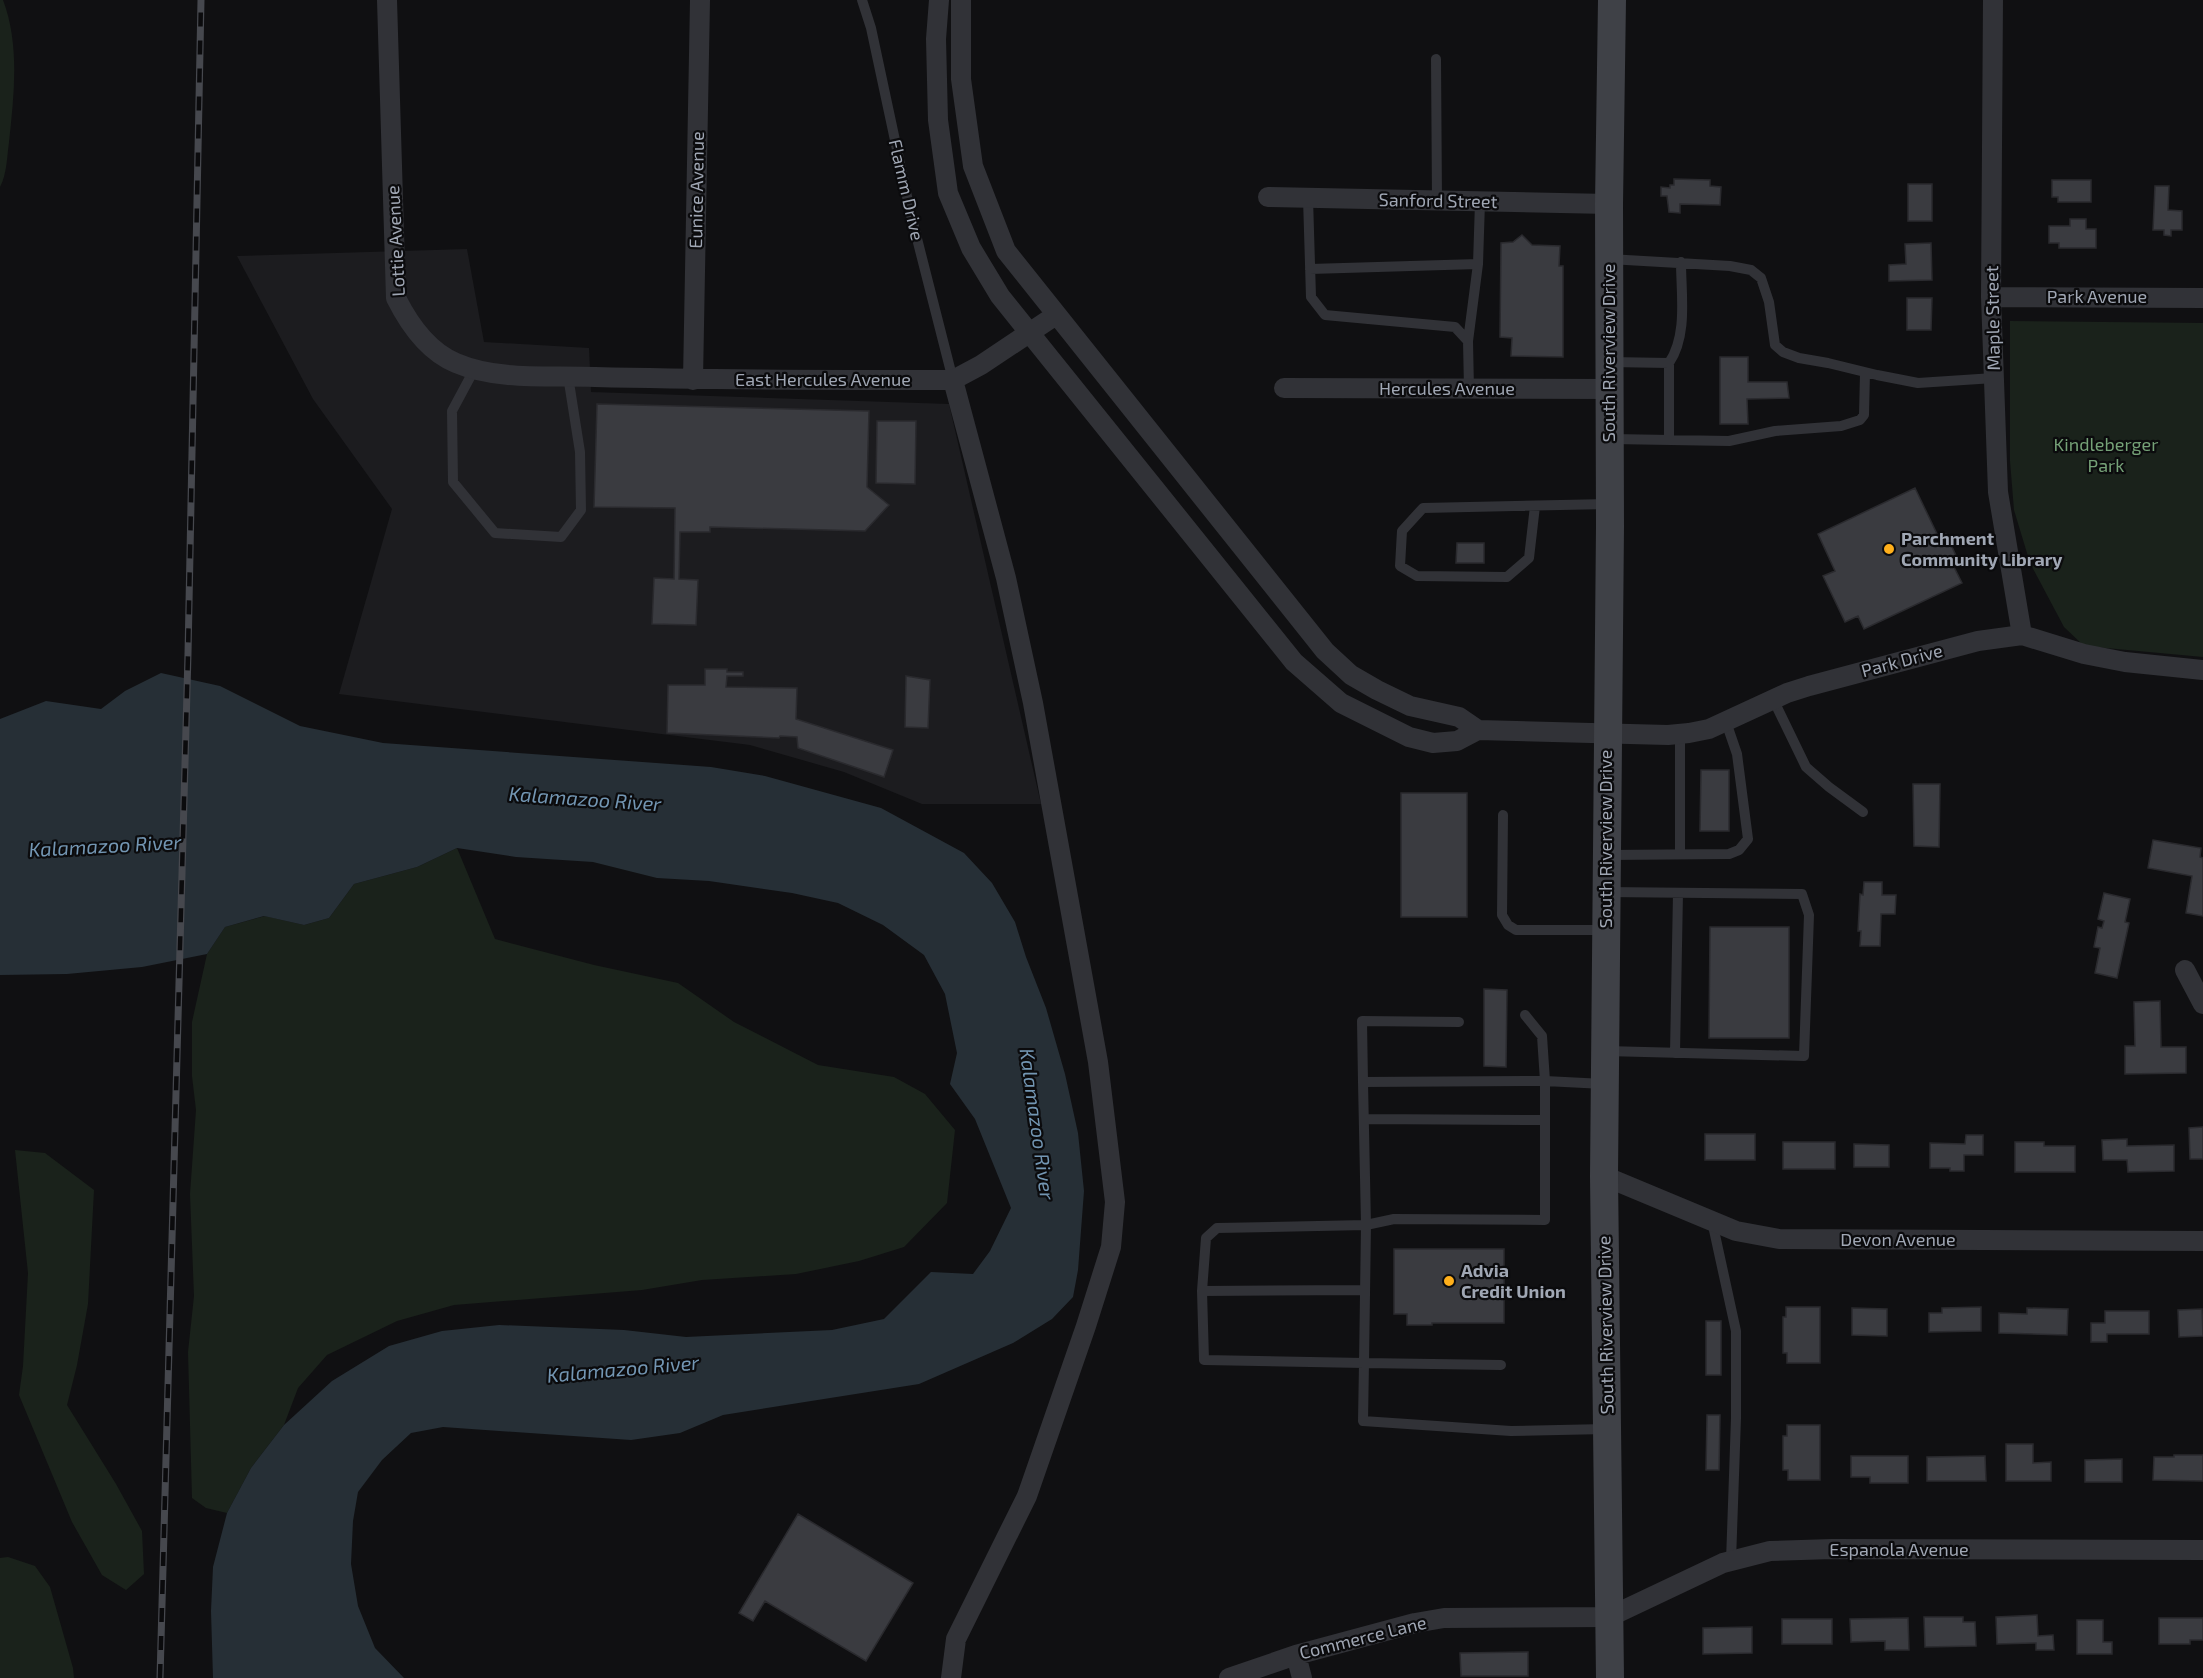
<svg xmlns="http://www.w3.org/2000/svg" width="2203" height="1678" font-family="'Exo 2',sans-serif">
<rect width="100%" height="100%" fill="#101012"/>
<!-- built -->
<path fill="#1c1c1f" d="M467,249L484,342L589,348L591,392L949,404L1041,804H922L844,772L750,745L339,694L392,509L313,399L237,256Z"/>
<!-- green -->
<path fill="#1a221b" d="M0,0H3C20,45 14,95 9,142C7,156 7,174 0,187Z
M2010,321L2203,323V657L2084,646L2064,627L2030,563L2014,510L2010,461Z
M457,848L495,939L594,965L678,983L734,1022L818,1065L894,1077L925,1094L955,1130L947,1203L904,1247L859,1261L796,1274L702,1280L642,1290L454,1305L397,1321L327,1355L298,1388L284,1425L251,1468L227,1513L206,1508L192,1498L188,1352L194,1296L190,1194L196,1110L192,1076V1022L207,954L225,927L265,916L304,925L329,918L354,884L417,867Z
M15,1150L45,1153L94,1190L88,1304L77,1365L67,1405L116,1484L142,1531L144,1574L126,1590L102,1575L72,1522L19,1395L23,1366L28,1273Z
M8,1557L35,1566L50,1587L73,1668L74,1678H0V1558Z"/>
<!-- water -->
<path fill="#262f36" d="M161,673L220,686L300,726L383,743L711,767L765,776L881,808L964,853L992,883L1015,922L1026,957L1046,1008L1065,1074L1078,1133L1084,1191L1078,1270L1073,1297L1052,1319L1013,1343L919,1384L723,1415L680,1433L631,1440L443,1427L411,1433L382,1460L358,1492L353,1521L351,1564L358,1606L375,1648L404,1678H213L211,1611L213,1567L227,1513L251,1468L284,1425L332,1381L389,1346L442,1331L499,1325L624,1330L686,1337L832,1330L884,1319L931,1272L973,1274L990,1251L1011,1208L975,1119L950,1084L957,1053L945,994L924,955L883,925L838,903L792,893L709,881L657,878L593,862L516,857L457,848L417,867L354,884L329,918L304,925L264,916L225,927L207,954L142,967L67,974L0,975V719L46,701L101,709L125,691Z"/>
<!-- building -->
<path fill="#3a3b40" stroke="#2a2a2e" stroke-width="1.5" d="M1674,179L1710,180V186L1721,187L1720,205L1680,204V213L1669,212L1667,196H1661V187L1670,188V185H1674Z
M2052,180H2091V202H2058V197H2052Z
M1908,184H1932V221H1908Z
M2155,186H2169L2168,210L2182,211V230H2171V236L2164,235V230H2153Z
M2070,219H2086V229H2096V248H2059V243H2049V226H2070Z
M1522,235L1532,245L1560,246L1559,266H1563V357L1511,356L1512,338L1500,337L1501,243L1513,242Z
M1931,243L1932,280L1889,281V265L1906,264L1905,244Z
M1907,298H1932L1931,330H1907Z
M1720,357H1748V382H1787L1789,398L1747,399L1748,424H1720Z
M597,404L869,411L867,487L889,505L865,531L710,527V532H680L679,579L698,580L696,625L652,624L654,578L674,579L675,508L594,507Z
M877,421H916L915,484L876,483Z
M1915,488L1939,538L1946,534L1958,560L1952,563L1962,583L1864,629L1858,616L1845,622L1823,576L1835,571L1818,534Z
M1457,543H1484V563H1456Z
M705,669H727V672H743V676H727L726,687L797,688L796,719L893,750L884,777L798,748L797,737L780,736L779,738L667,733L668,685H705Z
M906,676L930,680L928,728L905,727Z
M1701,770H1729V831H1700Z
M1913,784H1940L1939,847L1914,846Z
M1401,793H1467V917H1401Z
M2153,840L2201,848L2200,857L2203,858V916L2186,913L2192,876L2148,868Z
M1864,882H1882V895H1896L1895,914H1881L1880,946H1860L1861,931H1858L1860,894L1863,895Z
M2104,893L2130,899L2125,922L2129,923L2117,978L2095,973L2100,948L2094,947L2098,927L2102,928L2104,921L2098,919Z
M1710,927H1789V1038H1709Z
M1484,989L1507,990L1506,1067L1484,1066Z
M2160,1001L2161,1047H2186V1073L2125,1074V1046H2135L2134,1002Z
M2203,1127V1159H2190L2189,1128Z
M1705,1134H1755V1160H1705Z
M1966,1135H1983V1155H1964V1171H1950V1168H1930V1143L1965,1144Z
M2127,1139V1146L2174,1145V1171L2128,1172L2127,1160H2103L2102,1140Z
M1783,1142H1835V1169H1783Z
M2015,1142H2044V1146H2075V1172H2015Z
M1854,1144L1889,1145V1167H1854Z
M1394,1249H1504V1323H1432V1325H1407V1314H1394Z
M1786,1307H1820V1363H1787V1353H1783V1317H1786Z
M1981,1307V1331L1929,1332V1313H1942V1308Z
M1852,1308L1887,1309V1336L1852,1335Z
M2027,1308L2068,1309L2067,1335L1999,1333V1313L2027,1314Z
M2202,1309L2203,1336L2179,1337L2178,1310Z
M2105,1311H2149V1334H2107V1342H2091V1323H2105Z
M1706,1321H1721V1375H1706Z
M1707,1415H1720L1719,1470H1706Z
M1787,1425H1820V1480H1788V1470H1783V1436H1787Z
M2006,1444H2033V1463L2051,1462V1481H2006Z
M2174,1455H2203V1481L2153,1480L2154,1457H2174Z
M1851,1456H1908V1483H1870V1477H1851Z
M1985,1456L1986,1481H1927V1457Z
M2122,1459V1482H2085V1460Z
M798,1514L913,1583L866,1661L765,1601L753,1621L739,1613Z
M2037,1615L2038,1636L2053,1635L2054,1650H2036V1643L1997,1644L1996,1617Z
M1924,1617H1963V1622H1975L1976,1646L1925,1647Z
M1908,1618L1909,1650H1885V1641L1851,1642L1850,1619Z
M2159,1618H2203V1640H2190V1644H2159Z
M1782,1619H1832V1644H1782Z
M2077,1620H2103V1642H2112V1654H2077Z
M1752,1627V1653L1703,1654V1628Z
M1528,1652V1676H1461L1460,1653Z"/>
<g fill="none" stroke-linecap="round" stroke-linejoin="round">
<!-- lane -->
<path stroke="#313237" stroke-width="10" d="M862,0L871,28L911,215L953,380
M1436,59L1437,201
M1308,198L1311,297L1325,315L1455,327L1468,341L1469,389
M1609,259L1730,266L1751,270L1761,278L1769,302L1775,345L1783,352L1799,358L1828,363L1877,375L1918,383L1994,378
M1310,269L1478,264
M1468,341L1478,264L1480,202
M1610,362L1669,363C1688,335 1681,294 1681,262
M474,370L452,411L453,482L495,533L561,537L581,510L580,452L568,376
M1612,439L1729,441L1775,431L1841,426L1860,420L1864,415L1865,373
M1669,439V363
M1535,506L1529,558L1507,577L1417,576L1400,566L1402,531L1423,508L1609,504
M1773,699L1806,767L1829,787L1863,812
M1680,734V854
M1503,815L1502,915L1508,925L1516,930H1605
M1607,855L1729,854L1739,850L1748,839L1737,754L1726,722
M1606,1051L1804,1056L1809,915L1802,894L1606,892
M1675,1053L1678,893
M1363,1082L1362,1021L1459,1022
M1364,1119L1545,1120
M1712,1221L1736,1331V1418L1731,1561
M1364,1290L1202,1291L1204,1360L1364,1363L1363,1421L1511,1431L1606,1429
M1202,1291L1206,1238L1217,1228L1366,1225L1363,1082L1545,1081L1542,1036L1525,1015
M1501,1365L1364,1363L1366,1225L1394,1219L1545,1220V1081L1604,1084"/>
<!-- street -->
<path stroke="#313237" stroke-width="20" d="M387,0L396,298C409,324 427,351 456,363C498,381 550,375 595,377C714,380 833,380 953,380L981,365L1056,315
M939,0L936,39L938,120L948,193L971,248L1000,296L1294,662L1341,703L1409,737L1433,743L1457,741L1478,730L1668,735L1689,733L1709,729L1787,693L1809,686L1978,641L2022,635L2084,654L2125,662L2203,670
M961,0V79L973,166L1006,251L1325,651L1351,675L1377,690L1410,706L1459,717L1478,730
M1993,0L1991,297L1998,492L2022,635
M1268,197L1609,204
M1991,297L2203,298
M693,380L700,0
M1284,388L1610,389
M2185,970L2203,1004
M1604,1176L1736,1231L1779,1239L2203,1241
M1296,1655L1302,1678
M951,1678L956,1639L1027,1496L1086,1326L1111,1247L1115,1202L1098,1062L1033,703L1006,578L953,380
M1229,1678L1296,1655L1415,1623L1444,1618L1609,1617L1723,1563L1770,1551L1832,1549L2203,1550"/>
<!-- secondary -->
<path stroke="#3f4147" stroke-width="28" d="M1610,1678L1604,1176L1610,526L1609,204L1612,0"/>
<defs>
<path id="rail" d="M160,1678L188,654L201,0"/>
</defs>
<!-- rail casing -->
<use href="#rail" stroke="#46484e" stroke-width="7"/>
<!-- rail -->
<use href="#rail" stroke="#0b0b0d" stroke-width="4.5" stroke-dasharray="14" stroke-linecap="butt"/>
</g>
<!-- markers -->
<g fill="#ffaf1b" stroke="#0b0b0d" stroke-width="2">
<circle cx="1889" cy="549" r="6"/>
<circle cx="1449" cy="1281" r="6"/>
</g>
<g text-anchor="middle" stroke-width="4.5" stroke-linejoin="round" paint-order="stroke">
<!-- street labels -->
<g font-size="18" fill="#a0a7b4" stroke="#0b0b0d">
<text transform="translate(697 190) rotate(-89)" y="6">Eunice Avenue</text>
<text transform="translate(906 190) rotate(77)" y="6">Flamm Drive</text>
<text transform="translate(1438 201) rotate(1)" y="6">Sanford Street</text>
<text transform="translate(396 241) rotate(-93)" y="6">Lottie Avenue</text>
<text x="2097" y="303">Park Avenue</text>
<text transform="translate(1993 318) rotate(-91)" y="6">Maple Street</text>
<text transform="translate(1609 353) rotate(-90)" y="6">South Riverview Drive</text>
<text x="823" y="386">East Hercules Avenue</text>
<text x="1447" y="395">Hercules Avenue</text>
<text transform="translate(1902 661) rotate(-15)" y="6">Park Drive</text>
<text transform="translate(1606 839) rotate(-90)" y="6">South Riverview Drive</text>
<text x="1898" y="1246">Devon Avenue</text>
<text transform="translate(1606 1325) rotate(-91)" y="6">South Riverview Drive</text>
<text x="1899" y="1556">Espanola Avenue</text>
<text transform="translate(1363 1638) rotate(-14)" y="6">Commerce Lane</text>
</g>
<!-- park labels -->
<g font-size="18" fill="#75a177" stroke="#0b0b0d">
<text x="2106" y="451">Kindleberger<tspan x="2106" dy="21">Park</tspan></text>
</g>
<!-- poi labels -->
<g font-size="18" font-weight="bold" fill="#a0a7b4" stroke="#0b0b0d" text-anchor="start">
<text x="1901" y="545">Parchment<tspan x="1901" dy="21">Community Library</tspan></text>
<text x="1461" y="1277">Advia<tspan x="1461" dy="21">Credit Union</tspan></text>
</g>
<!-- water labels -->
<g font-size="20" font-style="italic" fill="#7396b3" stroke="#0b0b0d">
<text transform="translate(585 799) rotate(4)" y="7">Kalamazoo River</text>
<text transform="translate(105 846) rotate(-3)" y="7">Kalamazoo River</text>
<text transform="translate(1037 1124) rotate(82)" y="7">Kalamazoo River</text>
<text transform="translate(623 1369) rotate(-5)" y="7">Kalamazoo River</text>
</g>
</g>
</svg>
